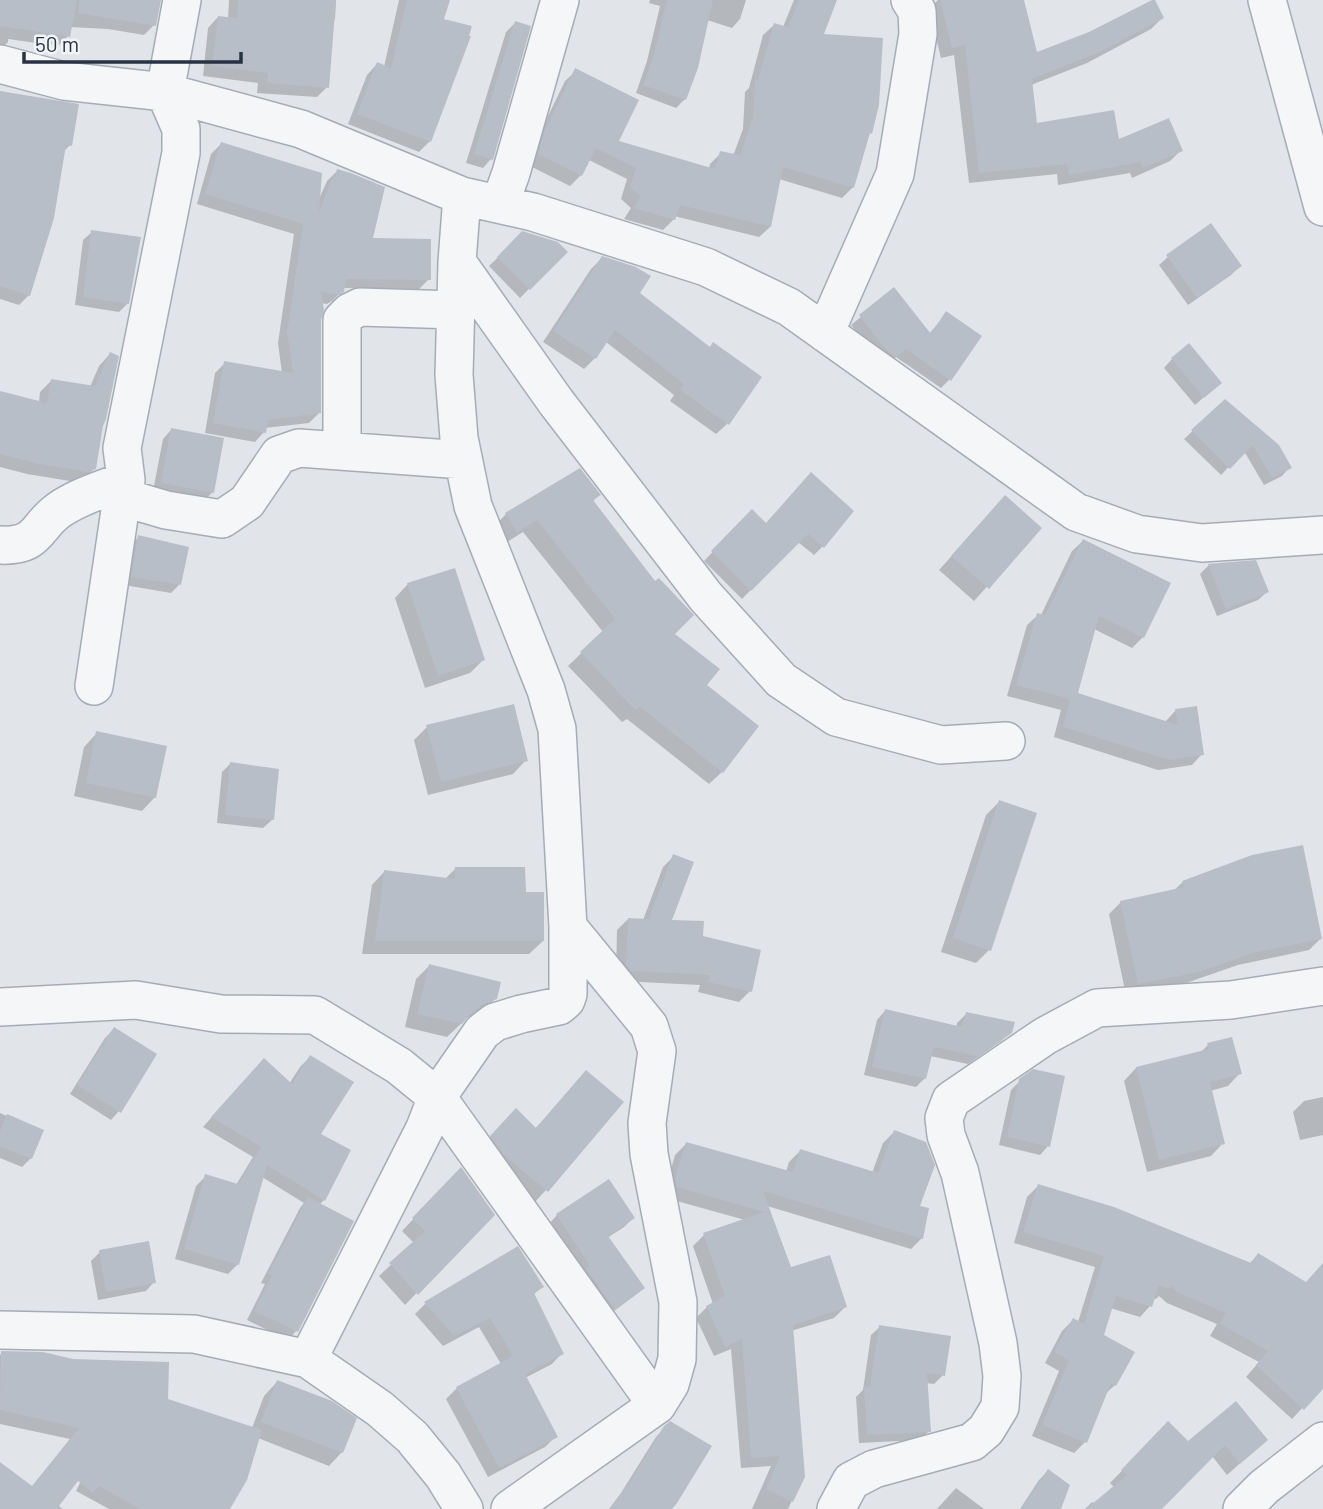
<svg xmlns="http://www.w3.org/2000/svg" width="1323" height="1509" font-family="Barlow,sans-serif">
<rect width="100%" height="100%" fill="#e1e5ea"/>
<!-- shadow -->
<path fill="#0003" d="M0,0H159L154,25L144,35L108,29L70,27L68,36L58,46L8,39V42L0,50Z
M229,0H336L335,19L332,22L327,87L317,97L257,93L258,83L203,76L208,28L218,17L228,19Z
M397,0H448L442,21L430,141L419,152L348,124L367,75L377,64L384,67L399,0Z
M650,0H746L740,19L732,28L707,20L685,99L676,108L636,93L647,61L660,6L649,3Z
M794,0H835L821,35L870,133L867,136L853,187L842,198L779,179L770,227L759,237L674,216V219L663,230L624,219L631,208L621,199L627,179L589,160L581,175L570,186L528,165L535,143L565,81L576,71L617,142L709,169L710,164L721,153L733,156L743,129L745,92L749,88L763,35L774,25L783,27Z
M938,0H1022L1036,54L1162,18L1151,29L1087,63L1031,85L1036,125L1117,142L1181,150L1170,161L1132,178L1130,173L1058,185L1057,174L969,183L954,55L941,58L929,9Z
M515,23L491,159L483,168L466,163L506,32Z
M0,91L13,95L70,145L63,152L29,295L19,305L0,299Z
M221,144L319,199L327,181L337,171L370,240L429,279L419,289L343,288L342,291L332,301L327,304L321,303L319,320V413L309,423L265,428L264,432L255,442L205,433L215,373L225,363L282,373L278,343L294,234L197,204L211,154Z
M92,232L128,303L119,312L75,305L83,240Z
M523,233L565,252L520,298L489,266Z
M1168,257L1240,266L1231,275L1188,305L1159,265Z
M602,258L638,293L727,424L716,434L670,401L674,395L606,342L595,358L584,369L543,342L591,269Z
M894,290L929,334L947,313L979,336L949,380L941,388L896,357L886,365L878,359L851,325Z
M110,354L95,468L83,479L76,482L27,474L0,467V393L39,402L40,392L51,381L90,387L99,366Z
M1172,359L1211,391L1195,405L1164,368Z
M1225,401L1289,468L1282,476L1264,485L1244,451L1221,475L1184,439Z
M171,430L212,493L203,501L153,491L163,439Z
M803,483L823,546L814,555L798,542L742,599L704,561L752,511L765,525Z
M599,495L592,502L705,685L722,772L709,784L627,719L622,722L568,666L603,632L523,532L504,544L494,527L506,514Z
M992,511L1040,528L974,601L939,570Z
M139,537L179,585L171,593L124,585L130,545Z
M1083,541L1143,637L1132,648L1094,629L1075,694L1166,723V721L1176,710L1202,754L1192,765L1158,770L1054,737L1061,710L1007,696L1027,625L1038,615H1041L1072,551Z
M1209,565L1267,592L1258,600L1217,616L1200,574Z
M408,584L483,660L470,673L425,688L395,598Z
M427,727L526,760L513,774L428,795L414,740Z
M97,733L155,797L142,811L74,796L84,747Z
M231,763L272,820L263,828L217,823L222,772Z
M999,802L989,950L976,963L941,952L986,815Z
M674,856L670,921L701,937L750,991L739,1002L698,992L700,985L620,981L616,976L617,930L628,919L643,920L663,867Z
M455,869L524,894L543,941L529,954H362L372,885L385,871L444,880Z
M1183,882L1321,938L1309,950L1238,965L1186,983L1126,995L1109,914L1121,902L1173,891Z
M429,966L496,998L482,1012L467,1018L447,1037L405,1027L416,979Z
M885,1011L956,1028L957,1023L966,1014L1010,1032L1001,1041L968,1064L930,1056L925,1078L916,1087L864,1075L877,1020Z
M114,1029L119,1111L111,1120L70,1094L105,1038Z
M1208,1045L1240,1073L1228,1086L1210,1091L1223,1143L1211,1156L1147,1172L1124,1081L1136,1068L1201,1052Z
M310,1057L324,1200L319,1205L352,1222L296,1331L288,1340L247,1320L265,1284L261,1283L300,1208L304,1203L262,1177L237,1265L228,1274L175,1259L196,1186L206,1176L236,1185L253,1157L203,1127L254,1070L289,1084L300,1067Z
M586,1072L546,1190L534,1203L479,1149L504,1123L535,1129Z
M1020,1081L1048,1146L1040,1155L999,1145L1011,1090Z
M1323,1097V1135L1300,1140L1293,1112L1304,1101Z
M0,1113L42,1131L31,1158L22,1167L0,1158Z
M894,1132L917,1207L922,1238L911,1249L767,1206L790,1269L845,1307L834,1318L791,1331L803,1477L788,1509H752L771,1466L741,1468L731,1349L714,1356L696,1318L707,1307L713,1304L693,1246L704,1235L745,1220L666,1198L665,1191L675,1155L686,1144L786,1172L789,1162L800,1151L872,1173L883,1143Z
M461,1169L493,1214L405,1305L379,1276L414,1243L402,1231Z
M1038,1186L1249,1264L1258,1255L1306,1283L1323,1265V1386L1292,1419L1246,1377L1259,1362L1210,1336L1217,1324L1167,1303L1159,1296L1156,1299L1153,1298L1150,1306L1140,1317L1110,1308L1102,1336L1115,1385L1103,1396L1085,1442L1074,1453L1032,1436L1059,1371L1045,1363L1062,1331L1073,1320L1078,1322L1095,1267L1014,1243L1027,1197Z
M557,1215L633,1218L624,1227L607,1238L643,1288L634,1296L606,1317L549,1224Z
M517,1249L542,1287L533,1295L562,1353L552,1364L525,1378L556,1436L545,1447L488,1477L446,1399L457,1388L501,1364L479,1327L443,1346L415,1314L425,1304Z
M100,1252L154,1282L146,1291L98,1300L91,1261Z
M880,1327L943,1375L934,1384L926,1383L929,1431L920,1440L859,1443L856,1397L863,1390L871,1335Z
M2,1353L166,1401L252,1428L264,1396L277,1382L342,1452L329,1466L258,1438L228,1509H109L76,1491L85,1473L44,1509H0V1464L31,1488L70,1439L0,1424V1355Z
M1168,1424L1188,1443L1266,1440L1227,1475L1212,1456L1160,1509H1085L1092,1502L1095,1504L1115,1488L1110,1483Z
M665,1427L670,1509H609L621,1493L656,1437Z
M1048,1471L1059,1509H1020L1039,1480Z
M956,1488L984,1509H937Z"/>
<!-- building -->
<path fill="#b8bec8" d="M0,0H77L70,37L0,26Z
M79,0H161L156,26L78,13Z
M238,0H336L329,88L267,83L268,73L212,66L218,16L237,18Z
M407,0H450L444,19L472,26L469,36H471L431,142L357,114L377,62L391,68Z
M667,0H713L698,68L686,100L643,85L655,51Z
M799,0H837L824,34L883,38L879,105L872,134L870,133L854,188L783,167L771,227L680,205L675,220L633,208L641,196L630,188L636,168L596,148L582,176L538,154L545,130L575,68L639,100L619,141L715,169L720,151L740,155L753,117L755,80H758L774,23L788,27Z
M940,0H1024L1037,52L1089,32L1152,0H1155L1164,18L1100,52L1032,79L1037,123L1114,110L1119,139L1169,118L1183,151L1143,168L1141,162L1069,175L1067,164L979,173L965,45L952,48Z
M515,21L531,26L493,160L474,154Z
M0,91L79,104L72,146L66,145L54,218L30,296L0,286Z
M221,142L322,173L319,213L333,176L335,177L337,169L351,173L385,187L373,238L431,239V280L346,279L344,292L339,295L321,292L324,310L321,320V413L268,420L266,433L213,423L224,361L293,373L287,332L303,224L205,194Z
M1211,223L1242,266L1197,298L1166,255Z
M91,230L141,237L129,304L83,297Z
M522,231L558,242L568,252L530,290L497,257Z
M602,256L636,267L651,276L640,293L710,347L713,342L762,377L729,425L680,390L684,384L615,330L596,359L553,331Z
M894,287L931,334L946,311L982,336L951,381L906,349L896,357L886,350L859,315Z
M1189,343L1222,383L1204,398L1171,358Z
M110,352L119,356L106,419L103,426L96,469L88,472L39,464L0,454V391L47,403L51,379L95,386Z
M1225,399L1279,445L1292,468L1272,478L1253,445L1230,469L1191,430Z
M171,428L224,438L214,493L161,483Z
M580,468L601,495L593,500L655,581L659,578L694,615L675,634L720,669L707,685L759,726L723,773L640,707L635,710L580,652L615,619L537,520L517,533L505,513Z
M811,472L854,511L824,548L808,534L751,591L711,551L752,509L766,523Z
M1005,495L1042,528L989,589L951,556Z
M138,535L189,547L181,585L131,577Z
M1083,539L1171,583L1144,638L1099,616L1078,693L1178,725L1175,709L1197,706L1204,755L1170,760L1063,727L1070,699L1016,685L1037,613L1045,615Z
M1256,560L1269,592L1226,609L1208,564Z
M455,568L485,660L438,676L407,583Z
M514,704L528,761L441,782L426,725Z
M96,731L167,746L156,798L86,783Z
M230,762L279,769L274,820L225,815Z
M999,800L1037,813L991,951L953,938Z
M1303,845L1322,939L1252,953L1200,972L1138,984L1120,901L1184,887L1182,881L1252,855Z
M673,854L694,862L672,920L704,921L703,936L761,950L752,992L708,982L710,975L631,971L626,964L628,918L649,919Z
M455,867H525L526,892H544V941H375L384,870L455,879Z
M429,964L501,982L497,999L482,1005L469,1015L462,1024L417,1014Z
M885,1009L962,1027L966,1012L1015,1022L1012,1033L978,1056L934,1047L926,1079L872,1067Z
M114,1027L157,1054L121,1113L77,1085Z
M1232,1037L1242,1074L1210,1082L1225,1144L1159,1160L1136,1067L1209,1049L1207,1043Z
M310,1055L354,1082L321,1134L351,1150L325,1201L267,1165L239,1265L184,1249L205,1174L238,1184L261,1147L211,1117L264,1058L292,1084Z
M1033,1069L1065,1076L1050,1147L1007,1137L1019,1079Z
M586,1070L624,1102L548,1192L503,1154L490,1136L516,1108L536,1128Z
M7,1114L44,1130L32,1159L0,1146V1131Z
M894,1130L926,1142L935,1165L920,1206L929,1208L923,1239L763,1191L791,1267L830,1255L847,1307L793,1325L805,1477L793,1502L766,1489L780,1456L751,1458L742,1339L725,1347L706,1306L725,1296L703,1233L764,1212L677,1187L675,1179L686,1142L793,1172L800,1149L878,1173Z
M461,1167L495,1215L418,1295L389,1263L425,1231L412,1218Z
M609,1179L635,1218L608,1236L645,1288L615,1310L586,1269L590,1266L556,1214Z
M1038,1184L1114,1207L1251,1263L1258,1253L1306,1282L1323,1263V1389L1304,1410L1256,1365L1268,1351L1220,1324L1226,1313L1178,1293L1171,1286L1168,1289L1159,1285L1152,1307L1116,1296L1104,1335L1135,1352L1116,1386L1111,1383L1087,1443L1042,1425L1069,1360L1054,1352L1073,1318L1084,1324L1104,1256L1023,1232Z
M308,1197L354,1221L298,1332L254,1311L272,1275L268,1274Z
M149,1241L156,1283L106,1292L99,1250Z
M518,1246L544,1287L534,1293L564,1354L525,1374L558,1437L499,1468L456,1387L513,1356L490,1318L454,1336L424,1302Z
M879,1325L951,1336L945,1376L927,1373L931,1432L867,1435L864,1387L870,1386Z
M1,1351L43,1352L73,1359L169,1362L168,1399L262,1430L247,1480L230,1509H140L99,1486L93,1493L78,1481L59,1506L63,1509H0V1462L32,1486L79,1428L0,1410Z
M277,1380L332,1401L357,1418L343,1453L261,1422Z
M1236,1401L1268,1440L1240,1464L1225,1445L1162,1509H1086L1127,1475L1121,1470L1168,1421L1188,1441Z
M670,1421L712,1446L677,1503L672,1509H610L630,1482L664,1426Z
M1048,1469L1070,1485L1061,1509H1021Z"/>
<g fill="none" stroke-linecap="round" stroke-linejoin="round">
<defs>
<path id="minor" d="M182,0L165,92L181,129V153L122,448L126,480L122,497L166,510L222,519L247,502L279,455L299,448L463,460
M1267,0L1323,207
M0,64L64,81L165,92L301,129L462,196L533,212L706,267L789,307L1076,512L1137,534L1202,543L1323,535
M500,204L511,173L560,0
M457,262L556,402L706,597L781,680L836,717L941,745L1006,741
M825,333L895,174L918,34L917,11L910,0
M342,451V320L350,312L360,307L456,310
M0,545C39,547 35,527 59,510C79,496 104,489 126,480
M94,686L122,497
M0,1007L136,1000L221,1014L315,1015L399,1066L437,1097L657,1405
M0,1330L194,1334L308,1359L380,1409L412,1437L443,1475L464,1509
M308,1359L425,1128L437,1097L482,1032L495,1022L521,1014L559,1006L566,1000L568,994V927L557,729L546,690L473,506L459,438L454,375L457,262L462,196
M510,1509L657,1405L670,1384L677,1359L678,1302L649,1154L647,1123L657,1051L649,1026L568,927
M836,1509L851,1481L874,1469L972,1442L986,1430L1000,1407L1002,1376L998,1343L960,1173L946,1135L944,1118L951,1100L1045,1036L1097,1008L1231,1000L1323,986
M1242,1509L1264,1487L1323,1441"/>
</defs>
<!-- minor casing -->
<use href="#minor" stroke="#a6acb5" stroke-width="40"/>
<!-- minor -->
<use href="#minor" stroke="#f4f6f8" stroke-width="37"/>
</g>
<!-- scale -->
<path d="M24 52v10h217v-10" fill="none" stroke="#293243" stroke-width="3.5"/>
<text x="35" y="52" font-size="21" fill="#293243" stroke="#f1f4f7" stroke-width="5" paint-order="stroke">50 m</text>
</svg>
